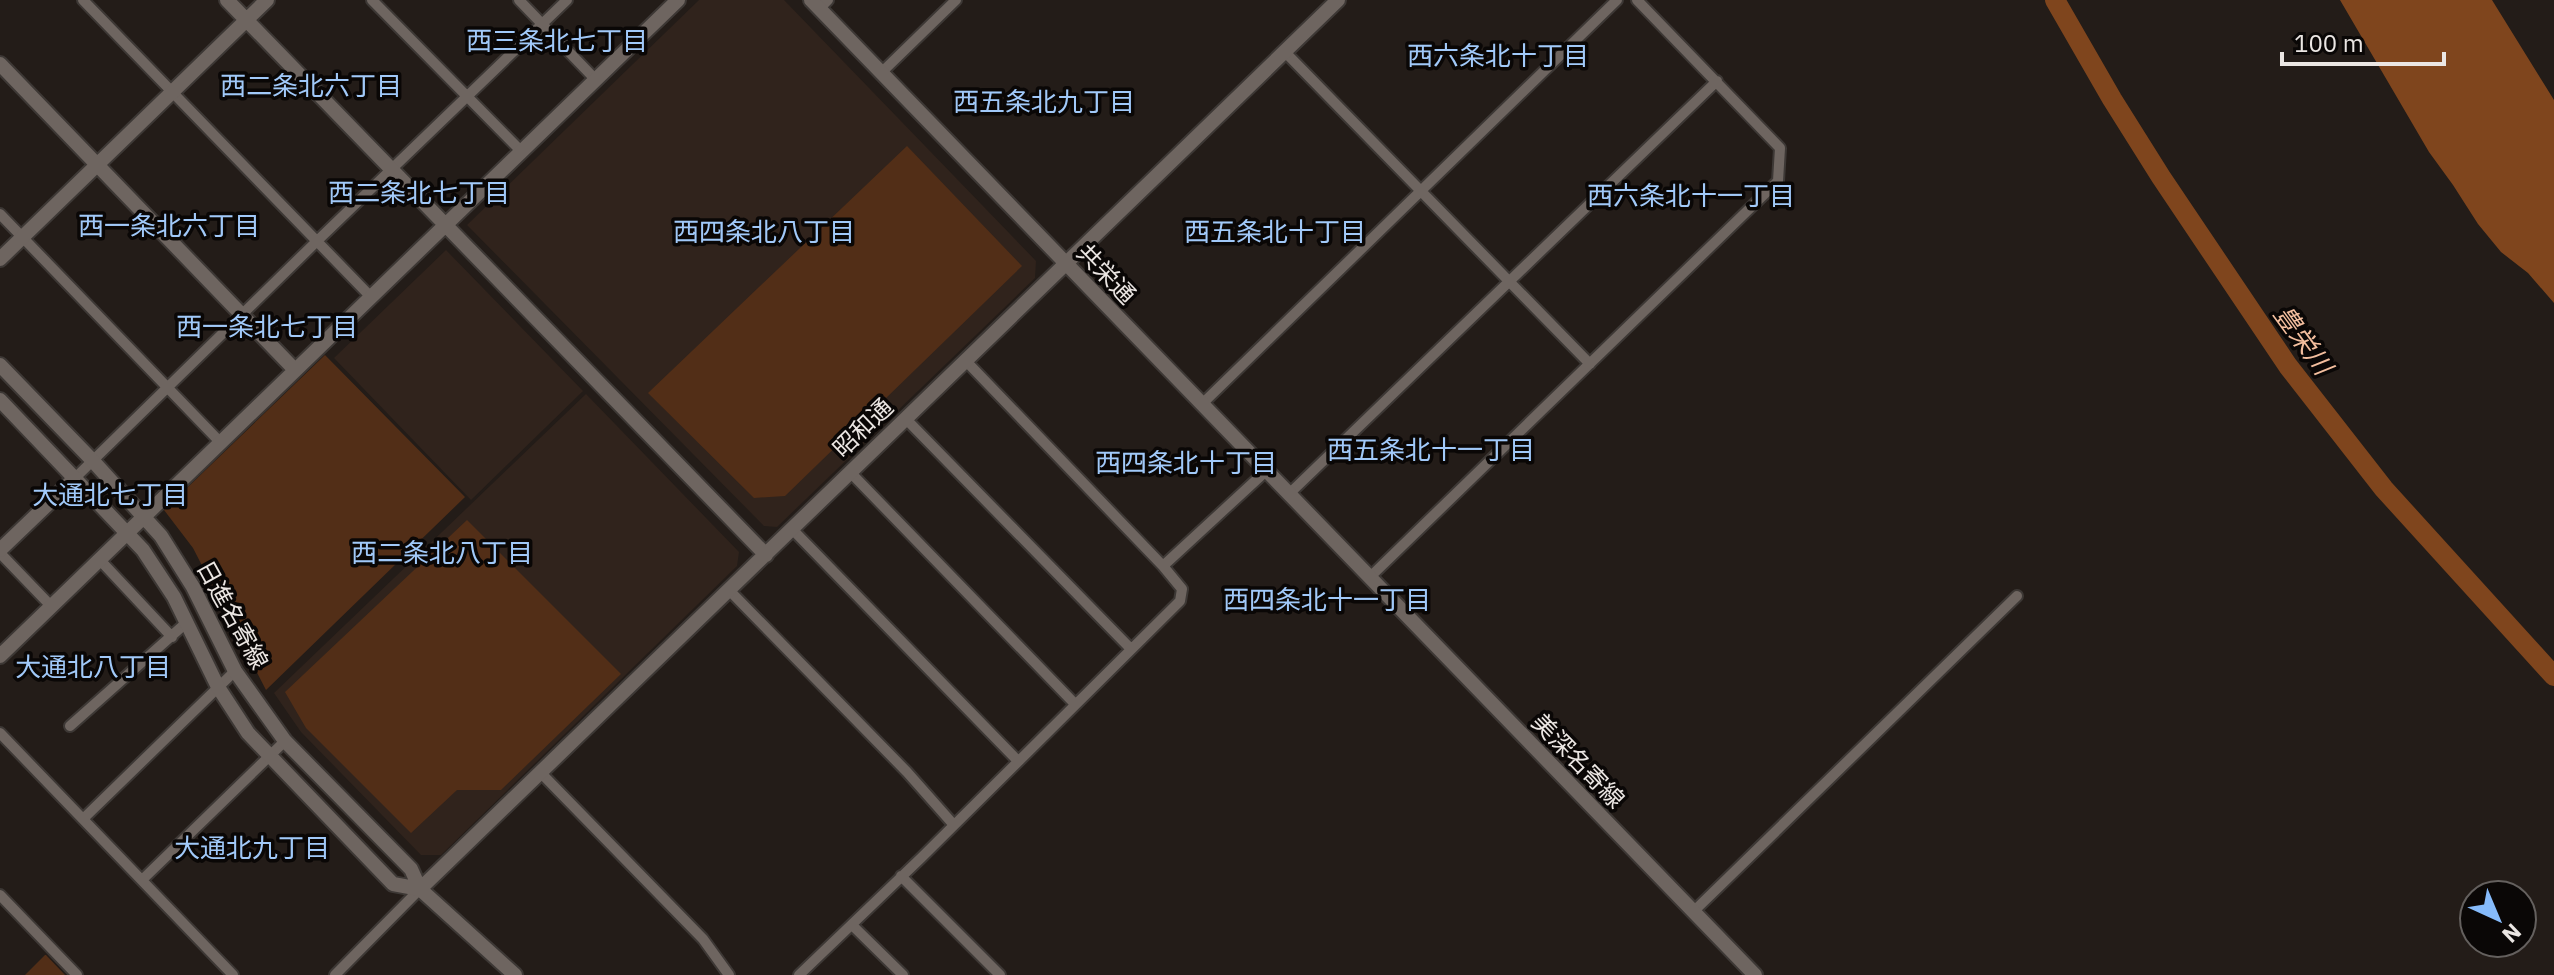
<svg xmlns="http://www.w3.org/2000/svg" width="2554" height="975" font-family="'IBM Plex Sans','Noto Sans JP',sans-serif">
<rect width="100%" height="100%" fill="#231c18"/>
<!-- built -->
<path fill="#30231c" d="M699,0H784L1036,261L1035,278L777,527L764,526L467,225Z
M446,250L583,391L471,500L334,358Z
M586,394L739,552L737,566L441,855H421L301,732L274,693Z"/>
<!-- green -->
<path fill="#522e17" d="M907,146L1022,266L785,496L754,498L648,393Z
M325,355L465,497L266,690L193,548L164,510Z
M467,520L621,674L501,790H457L411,833L306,728L285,692Z
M46,955L65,975H25L45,955Z"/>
<!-- water -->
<path fill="#7f451d" d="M2340,0H2492L2554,100V303L2528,273L2501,252L2478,224L2453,185L2429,152Z"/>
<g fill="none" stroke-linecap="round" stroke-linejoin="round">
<!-- river -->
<path stroke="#7f451d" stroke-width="20" d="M2055,0L2112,99L2161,177L2288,366L2384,489L2554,676"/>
<defs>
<path id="street" d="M83,0L371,297
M372,0L521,151
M519,0L595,79
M819,9L828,0
M1285,52L1590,364
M881,73L956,0
M0,214L221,443
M1202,404L1617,0
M905,418L1130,648
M850,472L1075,704
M75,478L316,242L567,0
M1289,494L1717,81
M792,529L1017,760
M0,553L51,606
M99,559L172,637
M1163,566L1266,471
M1369,578L1778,181L1780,148L1637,0
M729,590L907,772L953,824
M70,726L186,623
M0,733L233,975
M541,773L703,939L729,975
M83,819L235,671
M901,876L1000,975
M142,880L285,741
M0,895L77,975
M1693,912L2017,596
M852,925L903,975
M335,975L420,889
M799,975L921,858L1180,601L1182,589L1163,566L965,360"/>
<path id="secondary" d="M227,0L766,555
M811,0L1755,975
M0,64L295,370
M0,259L267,0
M0,365L93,461L161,536L193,587L235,671L285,741L411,869L420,889L515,975
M0,400L143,550L174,597L218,687L248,733L393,884L420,889
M0,550L75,478
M0,656L678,0
M420,889L1338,0"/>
</defs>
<!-- street casing -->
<use href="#street" stroke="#3d3835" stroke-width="14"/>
<!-- secondary casing -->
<use href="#secondary" stroke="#3d3835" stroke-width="18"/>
<!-- street -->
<use href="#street" stroke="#6e6560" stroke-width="10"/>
<!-- secondary -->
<use href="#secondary" stroke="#6e6560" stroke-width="14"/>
</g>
<g text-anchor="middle" stroke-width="7" stroke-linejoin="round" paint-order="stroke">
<!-- street labels -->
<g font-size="24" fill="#ebe6e3" stroke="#0a0706">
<text transform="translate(1106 274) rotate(46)" y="8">共栄通</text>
<text transform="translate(863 428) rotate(-44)" y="8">昭和通</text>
<text transform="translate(232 615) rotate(61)" y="8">日進名寄線</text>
<text transform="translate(1578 761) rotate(46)" y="8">美深名寄線</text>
</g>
<!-- neighbourhood labels -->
<g font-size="26" fill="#a1c9f9" stroke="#0a0706">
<text x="557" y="50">西三条北七丁目</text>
<text x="1498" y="65">西六条北十丁目</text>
<text x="311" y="95">西二条北六丁目</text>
<text x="1044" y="111">西五条北九丁目</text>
<text x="419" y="202">西二条北七丁目</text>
<text x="1691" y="205">西六条北十一丁目</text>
<text x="169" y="235">西一条北六丁目</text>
<text x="764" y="241">西四条北八丁目</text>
<text x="1275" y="241">西五条北十丁目</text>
<text x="267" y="336">西一条北七丁目</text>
<text x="1431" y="459">西五条北十一丁目</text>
<text x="1186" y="472">西四条北十丁目</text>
<text x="110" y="504">大通北七丁目</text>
<text x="442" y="562">西二条北八丁目</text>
<text x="1327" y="609">西四条北十一丁目</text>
<text x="93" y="676">大通北八丁目</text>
<text x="252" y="857">大通北九丁目</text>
</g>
<!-- water labels -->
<g font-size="26" font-style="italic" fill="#f3be9e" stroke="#0a0706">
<text transform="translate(2303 340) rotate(54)" y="9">豊栄川</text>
</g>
</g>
<!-- north arrow -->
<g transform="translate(2498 919) rotate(136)"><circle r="38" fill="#0a0706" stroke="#64605e" stroke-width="2"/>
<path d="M0-6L14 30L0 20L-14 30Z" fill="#86bbfb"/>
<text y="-12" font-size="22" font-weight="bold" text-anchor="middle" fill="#ebe6e3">N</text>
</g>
<!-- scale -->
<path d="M2282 52v12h162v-12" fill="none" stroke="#ebe6e3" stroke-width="4"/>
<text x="2294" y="52" font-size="24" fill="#ebe6e3" stroke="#0a0706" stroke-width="6" paint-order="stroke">100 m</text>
</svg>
